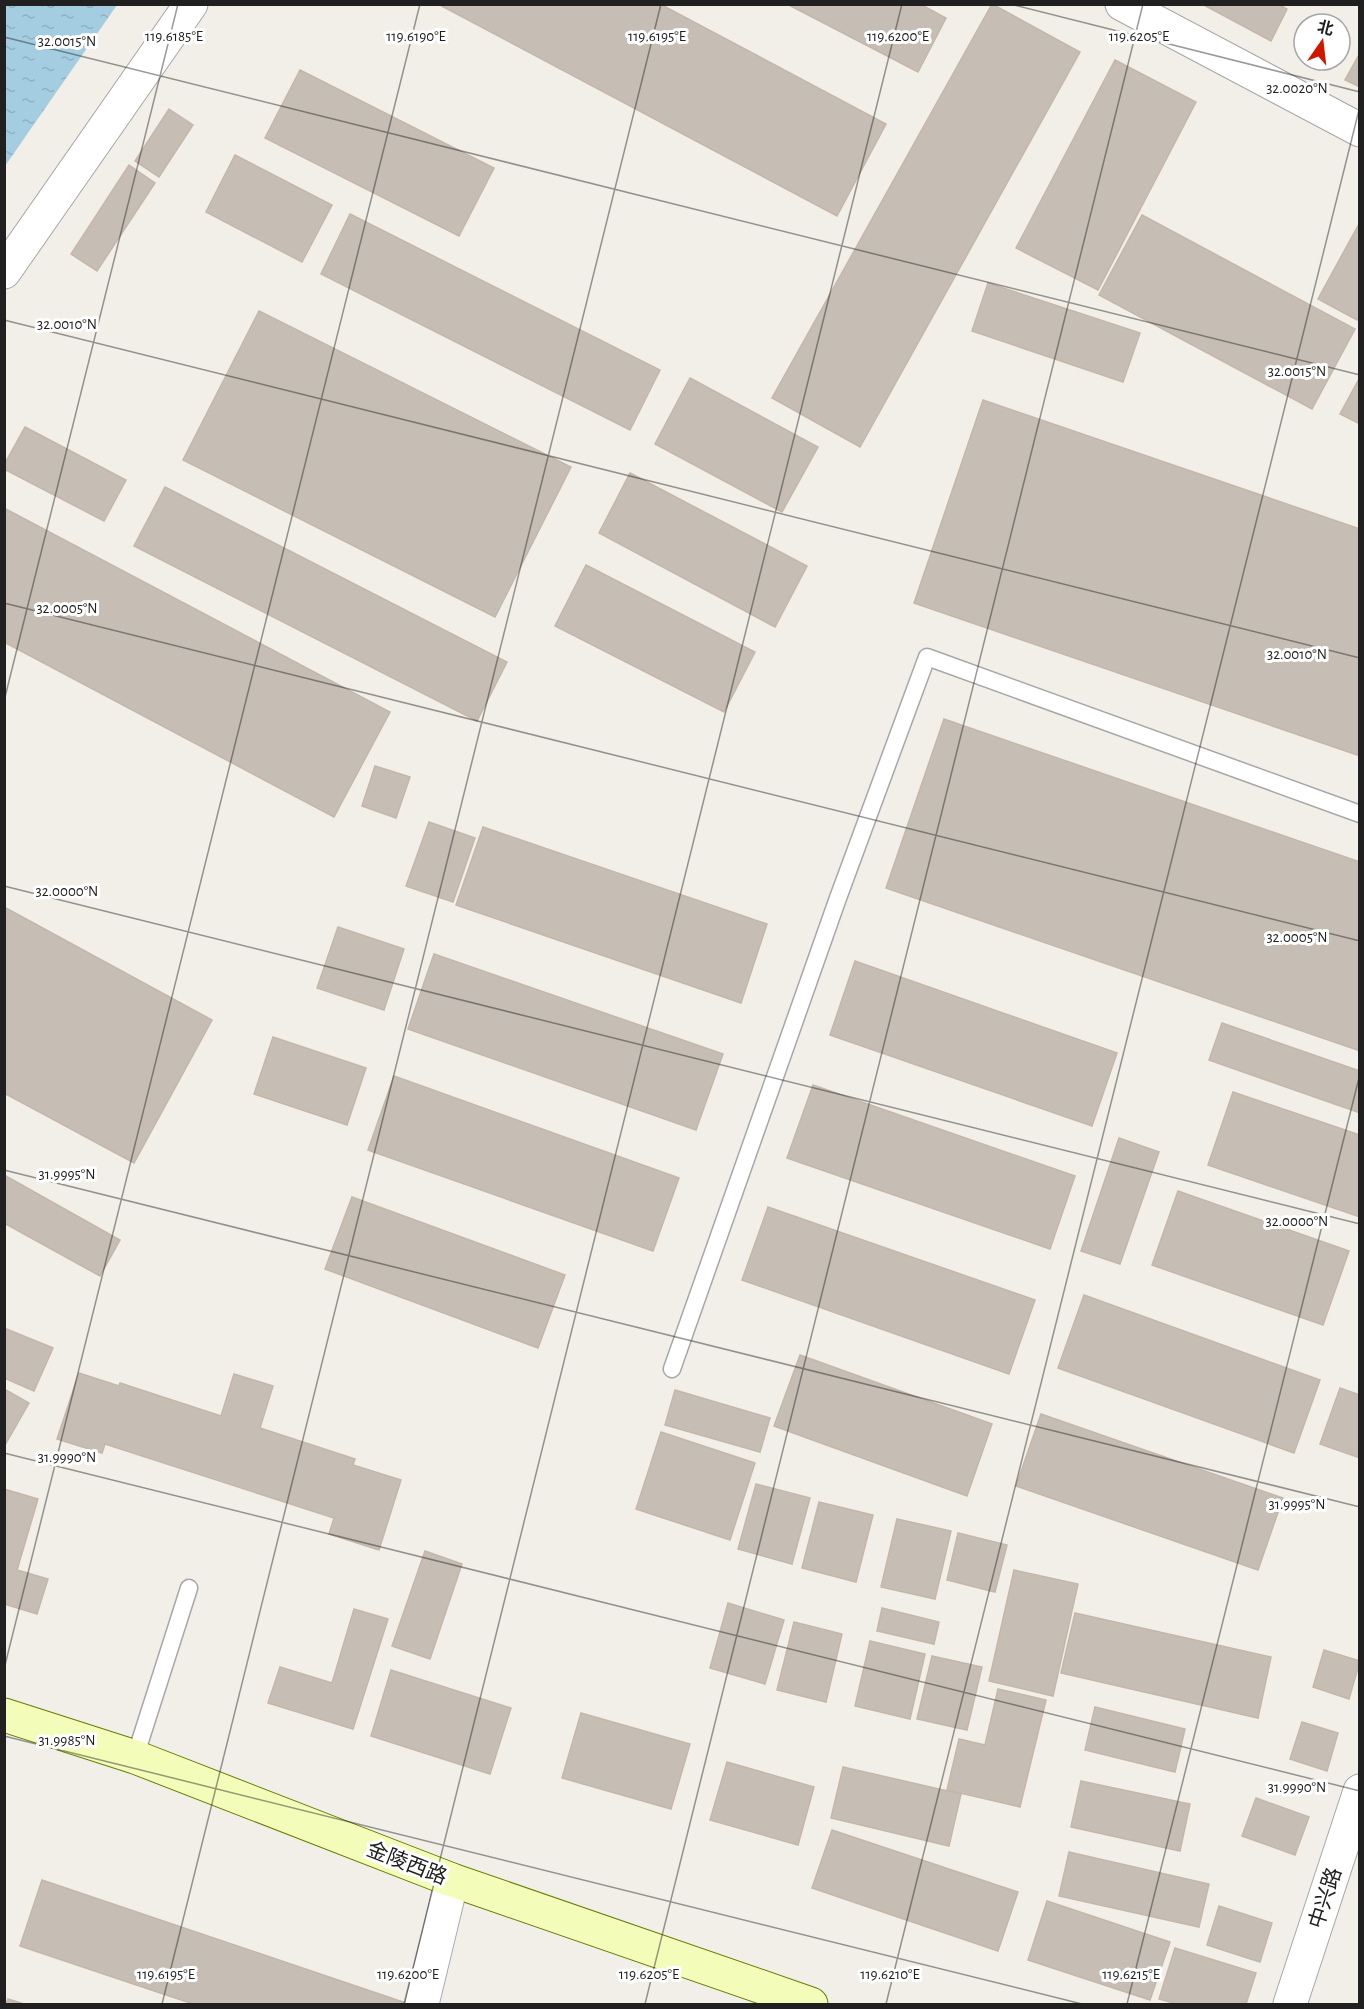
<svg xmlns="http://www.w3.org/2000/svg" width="1364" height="2009" font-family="'Alegreya Sans','Noto Sans SC',sans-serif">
<defs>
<pattern id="water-ripples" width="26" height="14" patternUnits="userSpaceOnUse" patternTransform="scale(1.5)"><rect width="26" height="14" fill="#a5cde1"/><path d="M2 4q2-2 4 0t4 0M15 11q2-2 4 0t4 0" fill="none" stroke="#8eb0c1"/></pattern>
</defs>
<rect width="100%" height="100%" fill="#f1efe7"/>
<!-- water -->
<path fill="url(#water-ripples)" d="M5,4L117,5L5,166L4,5Z"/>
<!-- building -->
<path fill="#c6beb5" stroke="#c4b7a8" stroke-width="1.5" d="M438,4H660L886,124L837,216Z
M787,4H920L946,18L918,72Z
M992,4L1080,52L860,447L772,398Z
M1202,4H1278L1287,9L1271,41Z
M1360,53V87L1345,80Z
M1115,60L1196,102L1098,290L1016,248Z
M300,70L494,168L459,236L265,138Z
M169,109L193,125L159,177L135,161Z
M235,155L332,205L302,262L206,212Z
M129,165L155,183L97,271L71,254Z
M350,214L660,370L630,430L321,274Z
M1142,215L1355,329L1312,409L1099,295Z
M1360,222V315L1357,320L1318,299Z
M988,283L1140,333L1123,382L972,331Z
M259,311L571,467L495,617L183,460Z
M1360,377V424L1340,414Z
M690,378L818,447L782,512L655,444Z
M983,400L1360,529V756L914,603Z
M25,427L126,480L104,521L4,469V465Z
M630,473L807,566L775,627L599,533Z
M165,487L507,662L477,721L134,546Z
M4,508L390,712L334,817L4,642Z
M586,565L755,652L724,712L555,626Z
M944,719L1360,862V1051L886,888Z
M375,766L410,777L396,818L362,806Z
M429,822L475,838L453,902L406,886Z
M483,827L767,924L741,1003L456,905Z
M4,907L212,1020L134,1163L4,1093Z
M338,927L404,949L384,1010L317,988Z
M434,954L723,1054L696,1130L408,1029Z
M855,961L1117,1053L1092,1126L830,1035Z
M1222,1023L1360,1071V1113L1209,1060Z
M273,1037L366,1068L347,1125L254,1094Z
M394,1076L679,1178L653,1251L368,1150Z
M813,1085L1075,1176L1050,1249L787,1158Z
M1233,1092L1360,1135V1217L1208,1165Z
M1119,1138L1159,1152L1120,1264L1081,1251Z
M4,1175L120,1240L100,1276L4,1223Z
M1178,1191L1349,1251L1323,1325L1152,1265Z
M352,1197L565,1275L538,1348L325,1269Z
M768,1207L1035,1300L1009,1374L742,1280Z
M1084,1295L1320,1380L1294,1453L1058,1368Z
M4,1328L53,1348L34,1391L4,1378Z
M800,1355L992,1424L967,1496L774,1426Z
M79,1373L119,1386L120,1383L221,1416L234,1374L273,1386L260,1428L355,1459L353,1465L401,1480L379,1550L329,1534L334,1518L105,1444L102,1453L57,1439Z
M1340,1388L1360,1395V1458L1320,1444Z
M4,1389L29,1403L4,1447Z
M675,1390L770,1418L760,1452L665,1425Z
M1041,1414L1283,1498L1258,1570L1016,1486Z
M661,1432L755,1463L730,1540L636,1509Z
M756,1484L810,1498L792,1564L738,1549Z
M4,1489L38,1499L17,1570L48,1579L37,1614L4,1604Z
M819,1502L873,1515L856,1582L802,1568Z
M897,1519L951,1531L935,1599L881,1587Z
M958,1533L1007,1545L995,1592L947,1580Z
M425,1551L462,1564L430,1659L392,1646Z
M1014,1570L1078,1584L1053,1696L989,1681Z
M728,1603L784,1620L765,1684L710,1668Z
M882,1608L939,1622L934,1644L877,1631Z
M354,1609L388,1619L353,1729L268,1703L280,1667L332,1683Z
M1075,1613L1271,1657L1258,1718L1061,1673Z
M794,1622L842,1634L826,1702L777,1690Z
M870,1641L925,1654L910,1719L855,1706Z
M1324,1650L1360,1661L1349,1699L1313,1687Z
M932,1656L982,1667L967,1730L917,1719Z
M391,1670L511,1708L490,1774L371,1736Z
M998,1689L1046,1700L1020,1807L947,1790L959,1739L985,1745Z
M1095,1707L1185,1729L1175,1772L1085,1750Z
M581,1713L690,1744L671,1809L562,1778Z
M1302,1722L1338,1733L1327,1771L1290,1759Z
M727,1762L814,1787L798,1845L710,1820Z
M843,1767L961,1794L949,1846L831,1818Z
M1081,1781L1190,1804L1180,1851L1071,1827Z
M1256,1798L1309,1817L1295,1855L1242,1836Z
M832,1830L1018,1892L998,1951L812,1888Z
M1069,1852L1209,1884L1199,1927L1059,1896Z
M42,1880L409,2004H193L20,1946Z
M1047,1901L1170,1942L1150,2000L1028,1960Z
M1219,1906L1272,1923L1260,1962L1207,1945Z
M1175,1948L1256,1973L1246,2004H1177L1159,1999Z
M8,1999L24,2004H6Z"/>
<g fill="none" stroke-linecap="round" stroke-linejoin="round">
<defs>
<path id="service" d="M672,1369L838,898L927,657L1360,814
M135,1757L189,1588"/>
<path id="minor" d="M1122,4L1360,130
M4,272L191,4
M422,2004L452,1880
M1290,2004L1360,1791"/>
<path id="secondary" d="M4,1715L135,1757L452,1880L811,2004"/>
</defs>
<!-- service casing -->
<use href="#service" stroke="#a7a7a7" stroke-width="19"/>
<!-- minor casing -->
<use href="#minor" stroke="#a7a7a7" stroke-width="35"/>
<!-- secondary casing -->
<use href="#secondary" stroke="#647f00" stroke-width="35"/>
<!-- service -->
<use href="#service" stroke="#fff" stroke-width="16"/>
<!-- minor -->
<use href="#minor" stroke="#fff" stroke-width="33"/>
<!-- secondary -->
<use href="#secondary" stroke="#f3fdb9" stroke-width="33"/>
</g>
<!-- ticks -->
<path fill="none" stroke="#202020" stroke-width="1.5" stroke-opacity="0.45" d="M1010,4L1360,92M4,37L1360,375M4,320L1360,658M4,603L1360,941M4,701L178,4M4,886L1360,1224M4,1170L1360,1507M4,1453L1360,1791M4,1669L420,4M4,1736L1082,2004M162,2004L661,4M404,2004L902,4M645,2004L1143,4M886,2004L1360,106M1127,2004L1360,1074"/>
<g text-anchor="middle" stroke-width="6" stroke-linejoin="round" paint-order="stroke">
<!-- street labels -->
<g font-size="21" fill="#202020" stroke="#fff">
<text transform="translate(407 1863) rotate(21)" y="7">金陵西路</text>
<text transform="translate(1325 1898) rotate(-72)" y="7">中兴路</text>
</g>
</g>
<g font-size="15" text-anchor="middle" fill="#202020" stroke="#fff" stroke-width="6" stroke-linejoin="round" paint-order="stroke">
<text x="174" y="41">119.6185°E</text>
<text x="416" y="41">119.6190°E</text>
<text x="657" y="41">119.6195°E</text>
<text x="898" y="41">119.6200°E</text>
<text x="1139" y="41">119.6205°E</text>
<text x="67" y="46">32.0015°N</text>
<text x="1297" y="93">32.0020°N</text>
<text x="67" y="329">32.0010°N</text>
<text x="1297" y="376">32.0015°N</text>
<text x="67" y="613">32.0005°N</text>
<text x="1297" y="659">32.0010°N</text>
<text x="67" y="896">32.0000°N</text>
<text x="1297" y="942">32.0005°N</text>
<text x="67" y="1179">31.9995°N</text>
<text x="1297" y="1226">32.0000°N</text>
<text x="67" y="1462">31.9990°N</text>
<text x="1297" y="1509">31.9995°N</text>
<text x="67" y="1745">31.9985°N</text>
<text x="1297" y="1792">31.9990°N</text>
<text x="166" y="1979">119.6195°E</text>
<text x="408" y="1979">119.6200°E</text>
<text x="649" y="1979">119.6205°E</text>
<text x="890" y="1979">119.6210°E</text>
<text x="1131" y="1979">119.6215°E</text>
</g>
<!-- border -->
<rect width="1364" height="2009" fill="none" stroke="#202020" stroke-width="12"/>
<!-- north arrow -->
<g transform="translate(1322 42) rotate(14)"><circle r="28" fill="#ffffff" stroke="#a6a6a6" stroke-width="1.5"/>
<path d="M0-4.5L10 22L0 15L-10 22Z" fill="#d11600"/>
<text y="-9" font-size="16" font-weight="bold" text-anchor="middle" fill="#202020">北</text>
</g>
</svg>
